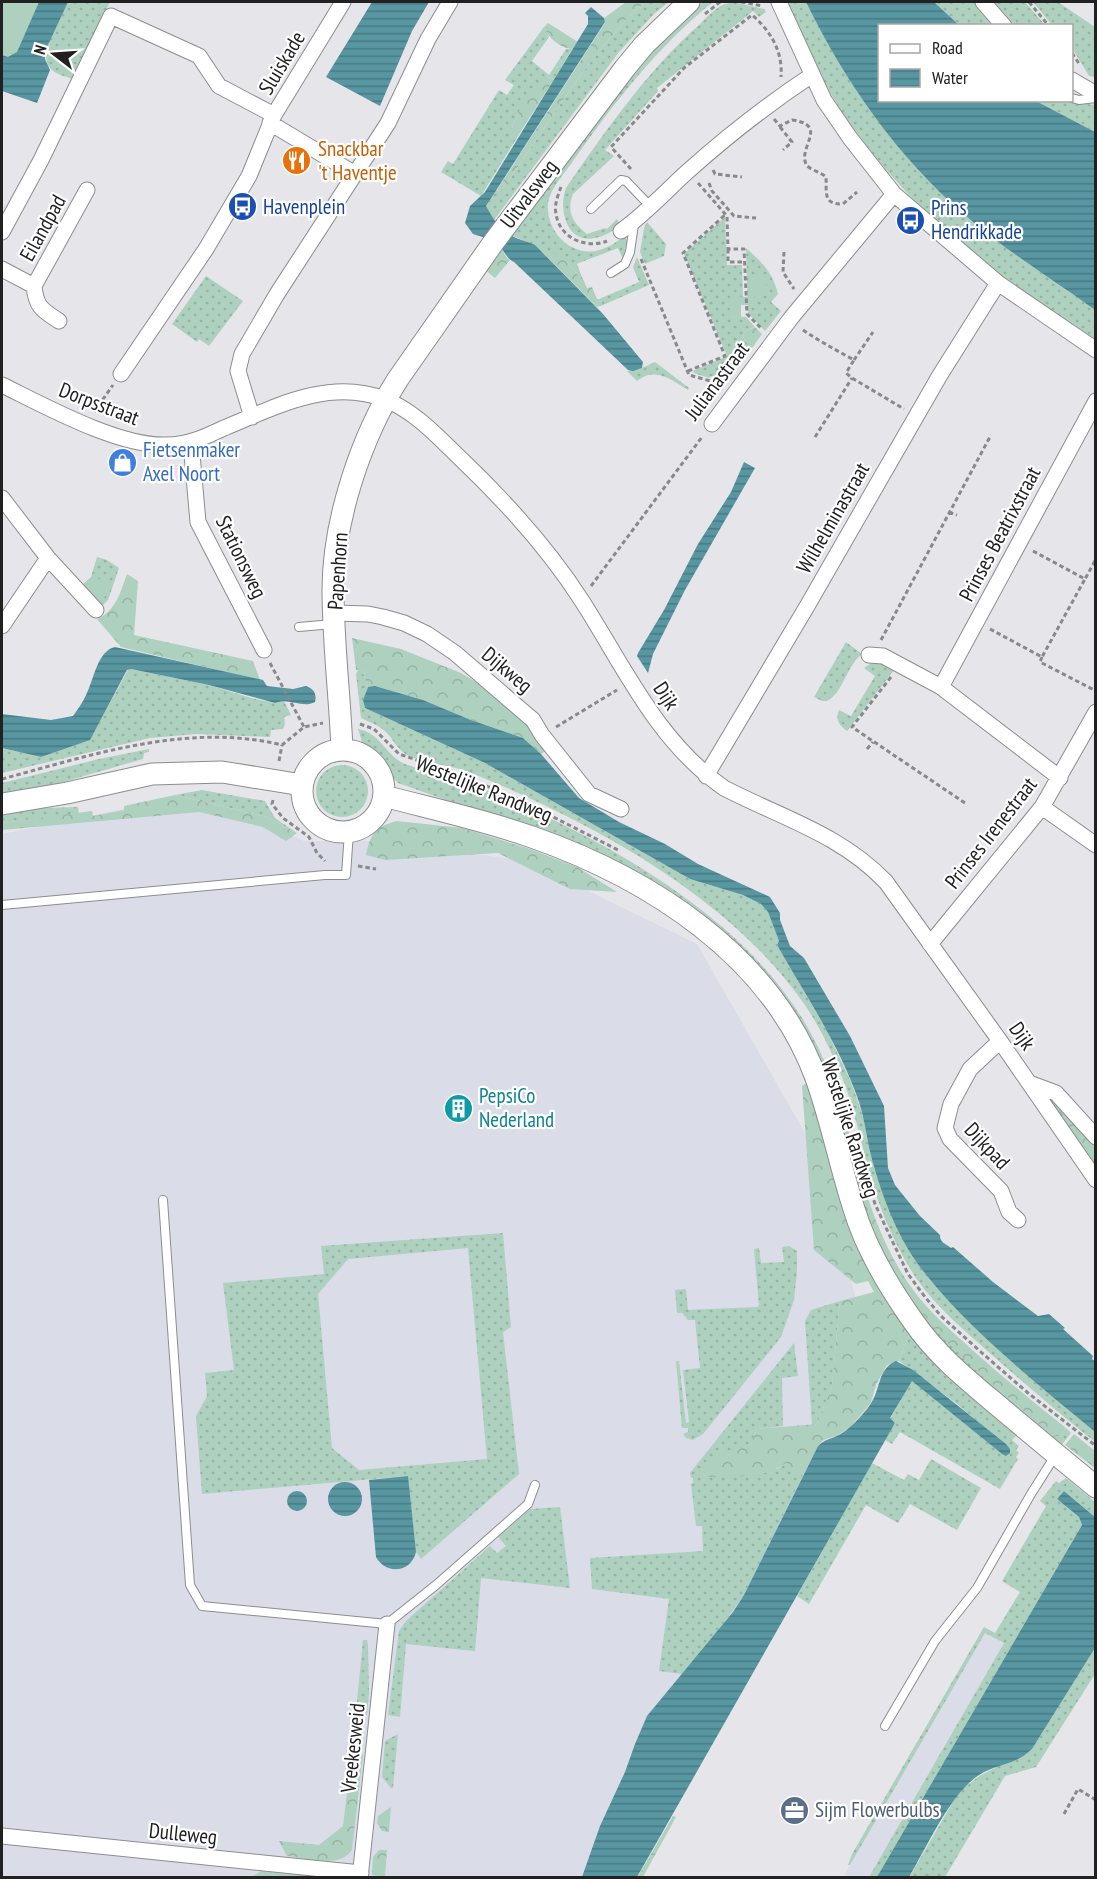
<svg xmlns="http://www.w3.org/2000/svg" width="1097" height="1879" font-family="'PT Sans Narrow',sans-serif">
<defs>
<pattern id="grass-dots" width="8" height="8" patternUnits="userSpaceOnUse" patternTransform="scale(1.5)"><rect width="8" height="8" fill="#aed0be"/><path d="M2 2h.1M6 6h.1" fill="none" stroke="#95b2a3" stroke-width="1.8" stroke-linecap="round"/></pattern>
<pattern id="forest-crowns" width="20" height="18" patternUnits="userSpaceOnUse" patternTransform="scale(1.5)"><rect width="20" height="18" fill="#aed0be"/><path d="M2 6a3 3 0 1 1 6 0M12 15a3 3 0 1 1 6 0" fill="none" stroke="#95b2a3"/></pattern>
<pattern id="water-rules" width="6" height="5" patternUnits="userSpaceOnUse" patternTransform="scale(1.5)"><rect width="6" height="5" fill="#5896a1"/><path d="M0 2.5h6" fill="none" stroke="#487a83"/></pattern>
</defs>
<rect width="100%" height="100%" fill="#e6e6ea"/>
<!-- built -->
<path fill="#dadce7" d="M162,801L244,814L304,841H379L527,861L697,944L817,1154L858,1306L879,1431L612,1877L2,1878V834Z
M985,1632L1004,1643L869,1877H849L845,1874Z"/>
<!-- grass -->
<path fill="url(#grass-dots)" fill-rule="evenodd" d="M68,2H110L73,79C67,77 55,74 51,69C36,55 61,17 68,2Z
M645,2H669L655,13L619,52L494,220L486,206L496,190L499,191L503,188C549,125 587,54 645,2Z
M703,2H713C657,47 612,105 571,164C563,175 550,189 548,203C546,222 558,241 574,248C593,257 610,247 625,236L627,241L623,259L618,248L579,263L577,264L582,277H580L566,261L548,252L544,254L534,245L509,234L651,49Z
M733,2L764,9L766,12L759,17L753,11L657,88L658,91L605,150L614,156L573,194C566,212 573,223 587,234L605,228L607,229L617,219L621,226C613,230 604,237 595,238C566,244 558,208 566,188C606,130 647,71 700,24C706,18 716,7 725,4C728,3 731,3 733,2Z
M786,2H806C845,81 898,158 966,216C1006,251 1052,279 1095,310V340C1060,316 1024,293 990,267C932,224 869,158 832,96C814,66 801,34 786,2Z
M934,2H977L996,25H959Z
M990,2H1025L1045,25H1010Z
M1033,2H1058L1095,27V77L1089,76L1072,48V26L1052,25Z
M544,27L549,37L532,61L549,75L566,49H572L554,79L548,77C533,93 505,120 513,144L481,196L441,172L448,161L453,164L499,90L507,95L514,85L505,80Z
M1036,101C1056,101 1076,102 1095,105V132Z
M725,217L727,265H742L743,297H730V316L746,317L755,327L747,330L743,334L745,344L752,348L748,354L744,353L724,379L712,376L709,378L694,373L693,371L727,356L684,254Z
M647,222L666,244L664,256L645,264L640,252L644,228Z
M746,248C762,262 773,273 778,294L771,302L781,311L765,331L748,313Z
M637,257L649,285L603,305L599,299L639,282L633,267Z
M206,276L243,301L209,346L199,339L197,342L172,324Z
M655,362L689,388L688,390C672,380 655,366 637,381L627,371L642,368Z
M97,557L107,560L119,568L108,600L102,606L81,586L91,577Z
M846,642L862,654C846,666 844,692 827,701H822L814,697Z
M873,662L880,663L894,670L847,731C839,725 835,720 839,710L851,716L875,676L864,668Z
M131,669L209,685L255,699L275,703L283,699L291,715L284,717L285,724L283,729L271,730L270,737L196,734L150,738L2,773V748L41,757L90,739L128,670Z
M358,670H362L368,687L363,700L365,708L485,763L690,879L743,895L761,904L768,912L779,941L777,945L827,1031L851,1082L864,1119L929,1279L995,1346L1095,1432V1442C1060,1414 1026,1385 992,1355C965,1331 936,1307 916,1278C900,1254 887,1226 878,1200C864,1163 859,1123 845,1085C835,1059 822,1031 807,1008C732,897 590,821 469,772C451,765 423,763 407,755C397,749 393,739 385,731C378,725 369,722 361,718L356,674Z
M358,729C382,733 387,759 408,765C428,772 449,775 469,783C586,829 735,908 802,1018C830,1063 844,1112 857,1162L850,1163L826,1083L699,915L460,805L398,783L363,745Z
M149,749V752L144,753L143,759L42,788L2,796V783L99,759Z
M316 791a26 26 0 1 1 52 0a26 26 0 1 1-52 0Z
M202,790L265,801L275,818L297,833L267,817L175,795Z
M78,807L79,814L2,823V814L45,808Z
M858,1193L895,1276L1001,1391L1054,1437L1061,1435L1066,1428L1071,1433L1060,1447L972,1374L917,1314L886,1264Z
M503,1233L511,1327L503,1332L519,1474L421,1559L416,1552L407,1476L202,1494L196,1416L207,1396L205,1373L234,1370L223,1283L324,1274L321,1246ZM468,1248L487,1459L359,1470L332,1448L318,1294L348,1259Z
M789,1246L797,1251V1271L794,1300L781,1337L703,1434L693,1440L686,1438L683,1434L688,1432V1428H682L676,1361H679L686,1423L689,1422L683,1370L700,1368L695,1320H688L682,1313H677L675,1290L686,1289L688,1310L757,1307L759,1305L754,1249L759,1248L761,1263L784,1262L782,1247Z
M840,1301L832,1386L817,1424L812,1425L805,1321L811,1310Z
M910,1332L965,1391L1016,1436L1012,1440L1019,1446L1016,1450L1019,1453L1016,1457L1018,1459L1000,1489L900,1432L892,1444L885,1440L895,1423L890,1419L912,1380L1002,1454L1008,1455L1010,1449L956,1403L899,1361Z
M794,1343L798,1376L782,1378L783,1426L757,1429L751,1444L702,1469L704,1476L778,1469L786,1463L790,1465L802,1477L744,1595L716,1634L682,1674L659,1671L669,1599L592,1589L590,1558L703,1551L702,1526H696L691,1484L693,1483V1478H691L690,1473Z
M931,1459L981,1488L957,1530L910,1504L898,1523L866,1505L809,1604L797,1596L872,1463L904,1480L908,1474L919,1480Z
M1066,1478L1095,1502V1517L1064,1491L1057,1499L1079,1517L1082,1525L877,1877H869L1004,1643L985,1633L850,1865H848L852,1854L984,1627L995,1633L1020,1592L1002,1581L1046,1506L1040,1501L1056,1481L1059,1483Z
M560,1507L570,1588L481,1578L475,1651L406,1644L400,1717L388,1715L399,1631L406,1621L490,1546L497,1553L506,1546L498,1537L530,1509Z
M363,1640H367L368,1645L369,1693L367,1715L355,1722Z
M1095,1648V1674L1036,1767L1005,1776L945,1877L909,1878L954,1800L964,1788L979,1776L1032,1749Z
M398,1734L393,1788H391L382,1777L385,1741Z"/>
<!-- forest -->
<path fill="url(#forest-crowns)" d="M626,2H645C587,54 549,125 503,188L499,191L497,190L605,23L604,18Z
M548,23L578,42L572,49C560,48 548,38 544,27Z
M548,77L554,79L513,144C512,142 511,137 511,135C511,121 535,79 548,77Z
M501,248L507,258L510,260L495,278L484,269Z
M548,252C562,253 571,267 580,277H582L587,288L592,287L597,299H599L603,305L597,307L544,254Z
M755,327L762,334L752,348L745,344L743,334L747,330Z
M127,574L138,581L134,635L253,661L260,680L121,647L97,619C116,611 120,593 127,574Z
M352,638L401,649L461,673L484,687L533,726L547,750L541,754L523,738L471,720L423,700L375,686L368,687L362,670H356Z
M175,795L267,817L297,833L286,841L263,827L199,812L2,830V823L92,811L93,816L124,810V806Z
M397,821L462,828L530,849L577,867L617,892L570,889L498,853L385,860L366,855C371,832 375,827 397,821Z
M808,1082L910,1332L899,1361L887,1365L877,1383L870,1404L850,1427L838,1435L823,1440L818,1446L802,1477L786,1463C764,1480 732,1476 706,1477L702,1473C703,1450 736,1453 751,1444L757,1429L817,1424L832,1386L840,1301L874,1292L868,1281L856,1284L814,1250L802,1086Z
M1055,1100L1095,1144V1167L1051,1103Z
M857,1162C869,1206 886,1254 914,1291C929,1311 949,1329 968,1346C1000,1375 1033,1402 1066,1428L1061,1435L1054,1437C1026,1413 998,1389 971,1364C960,1354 948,1344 938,1332C895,1284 867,1225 850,1163Z
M1074,1434L1095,1451V1468L1065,1445Z
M353,1745L363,1755L352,1850C339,1869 307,1858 287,1856L279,1841L319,1845L343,1826Z
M391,1807L389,1832L382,1831L377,1823L378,1816Z
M673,1816L676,1817L643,1877L637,1878Z
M379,1850H387L385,1877L372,1875L373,1857Z
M261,1871L322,1877H325H252Z"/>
<!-- park -->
<path fill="#aed0be" d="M2,2H56L24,72L2,63Z
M750,277H766V293H754V305H741V317L730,316V296L750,297Z
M93,577L111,582L103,601L96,600L84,586Z"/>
<!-- water -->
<path fill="url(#water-rules)" d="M39,2H68L47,47L45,59L50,70L37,103L2,91V55L8,57L17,52Z
M372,2H429L412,31L380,106L326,77Z
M806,2H934L959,25L880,26V100L1036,101L1095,132V310C1052,279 1006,251 966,216C898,158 845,82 806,2Z
M591,7L604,18L605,22L486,206C493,218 499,230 512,236C519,240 527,241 535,245L603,314L643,362L642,368L633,371L628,370L514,262C506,258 506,253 500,247C493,240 483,237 473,234L465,223L470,206L485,192L588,24V16L585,13Z
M744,462L755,468L685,590L653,654L648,673L637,656L638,653L664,610L698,544L731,492Z
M115,647L263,680L267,686L293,689L306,686C314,689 317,694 315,702C302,709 289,697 275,703L209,685L131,669L127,670L90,740L41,757L2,748V714L51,720L73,716C78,709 83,702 86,695C94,680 97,651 115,647Z
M375,686L423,700L471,720L523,738L541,754L579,798L619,822L665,844L698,864L770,897L780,913V920L790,946L804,958L850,1036L884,1106L888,1168L895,1185L920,1216L940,1235C940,1243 945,1243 951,1248L953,1247L993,1282L1038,1316L1049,1314L1065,1328L1063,1329L1093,1356L1092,1359L1096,1362L1095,1432C1049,1394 1001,1355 959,1312C940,1292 922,1272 908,1249C890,1219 877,1181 869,1147C866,1132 864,1117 859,1102C840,1046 806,996 777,945L779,941L768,912L761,904L743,895L690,879L485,763L365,708L363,700L368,687Z
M896,1361L913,1370L1006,1444L1010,1449V1453L1006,1456L1002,1454L912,1381L890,1418L895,1423L637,1877H582L600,1826L625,1772L635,1744L647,1716L733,1612L744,1595L818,1446C825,1439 831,1439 839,1435C851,1428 862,1416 870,1405C881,1390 877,1369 896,1361Z
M408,1476L416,1552C411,1573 386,1575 376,1557L369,1480Z
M328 1499a17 17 0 1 1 34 0a17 17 0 1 1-34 0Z
M1064,1491L1095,1517V1648L1032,1749C1014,1766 998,1763 979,1775C950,1794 927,1847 909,1877H877L1082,1525L1079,1517L1057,1499Z
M287 1501a10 10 0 1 1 20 0a10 10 0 1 1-20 0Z"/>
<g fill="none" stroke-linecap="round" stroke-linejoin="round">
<defs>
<path id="lane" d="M1072,98L1079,100L1096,98
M591,209L621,180L626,181L650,206
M611,273L625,264L630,252L634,224
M299,627L333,624
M2,905L325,875H346L349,832
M163,1200L190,1585L202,1606L387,1624L436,1585L528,1504L535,1485
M885,1726L935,1641L977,1588L1031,1494L1055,1456"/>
<path id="street" d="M779,2L824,100L850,138L894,194L998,283L1096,350
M983,2L1004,26
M1072,80L1096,94
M270,123L355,174
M621,231C645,214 665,192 687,172C726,137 768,104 812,75
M2,232L41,160L111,16L199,56L219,86L274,115
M2,269L34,286L87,190
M34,286C36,307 42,310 59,321
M121,374L206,249L249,176L274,115L343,2
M2,385C45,406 119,447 167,445C188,445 205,437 224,428C275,407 329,378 384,399C415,411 438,437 461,459C506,502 548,548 582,601C625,668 657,741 724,788C782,818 840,834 886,882L1000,1041L1096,1180
M252,417L238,371L242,354L277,294L388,123L428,39L450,2
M712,424L791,318L894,194
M191,443L198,522L264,650
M2,498L48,558L96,610
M334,613L368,614L383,617L404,623L427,634L455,653L533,720L542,735L589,794L621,809
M2,626L48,558
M869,655L883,656L941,687L1060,778
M941,687L1096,401
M706,776L806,608L940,375L998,283
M1042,807L1096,845
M930,944L1042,807L1096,712
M1000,1041L970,1069L951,1104L945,1128L950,1139L1001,1191L1009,1212L1018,1220
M1029,1083L1056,1093L1096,1137
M2,1836L361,1873
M360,1878L387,1624"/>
<path id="secondary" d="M302 791a41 41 0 1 1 82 0a41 41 0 1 1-82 0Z
M342,750C340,697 333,643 333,590C333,521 361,437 398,379L493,243L625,68L644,45L689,2
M384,796C433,809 484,820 532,837C649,878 771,955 816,1078C831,1120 840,1166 854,1209C866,1249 889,1287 913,1321C937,1356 970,1382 1002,1409C1033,1435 1064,1461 1096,1487
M2,804L67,793L152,774L222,772L302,785"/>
</defs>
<!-- lane casing -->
<use href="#lane" stroke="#8d8d90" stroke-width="10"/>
<!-- street casing -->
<use href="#street" stroke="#8d8d90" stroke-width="17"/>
<!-- secondary casing -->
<use href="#secondary" stroke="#8d8d90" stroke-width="23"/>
<!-- path -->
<path stroke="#89898b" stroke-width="3" stroke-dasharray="4.5 3" stroke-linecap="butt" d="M741,2L763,6
M1029,2L1049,26
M705,14L720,2
M1072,53L1080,65
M774,119L780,126L792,120C829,125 798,147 806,164C809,170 821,172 826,177C827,191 822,205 843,204L857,192
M780,127L792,142L783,150
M631,169L611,147L684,68L752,15C771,31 783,52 781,77
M713,170L715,174L742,177
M698,183L727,216L728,249H744L747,314L762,329
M709,183L712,191L734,216L756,218
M561,187C558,195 554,205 556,214C560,239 587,249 607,241
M728,249V262H745
M784,252L783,272L794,289
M641,259L689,375L721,384
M803,330C819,341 836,350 854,360L846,373L852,378L904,409
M854,360L873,332
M688,371L725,356L683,253L726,214
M94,412L113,385
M815,437L852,378
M949,512L957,515
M1033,551L1085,579L1096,559
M591,586L702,437
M990,629L1042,657L1085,579
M881,640L991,435
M1042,657L1040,662L1096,691
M270,663L304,727
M891,677L852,727L965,803
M360,724L374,729L399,754L455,773L518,799L618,850
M556,727L617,690
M867,749L873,742
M279,761L282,745
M2,779C92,755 188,722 282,745L304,727L323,723
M273,800L272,804L283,818L309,837L317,853L325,861
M358,866L376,869
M861,1157L875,1204L888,1232L908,1274L925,1297L941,1316L982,1353L1028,1393L1096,1446
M1064,1814L1078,1789L1096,1800"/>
<!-- lane -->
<use href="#lane" stroke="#fff" stroke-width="8"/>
<!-- street -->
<use href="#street" stroke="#fff" stroke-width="15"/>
<!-- secondary -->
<use href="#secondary" stroke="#fff" stroke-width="21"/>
</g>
<!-- icons -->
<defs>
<symbol id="restaurant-disc" viewBox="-11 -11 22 22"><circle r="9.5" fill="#e8710a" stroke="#fff"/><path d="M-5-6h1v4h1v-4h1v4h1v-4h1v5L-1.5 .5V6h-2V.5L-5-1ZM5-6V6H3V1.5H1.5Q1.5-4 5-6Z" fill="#fff"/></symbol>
<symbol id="bus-disc" viewBox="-11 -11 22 22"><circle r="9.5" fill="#1a4fb4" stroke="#fff"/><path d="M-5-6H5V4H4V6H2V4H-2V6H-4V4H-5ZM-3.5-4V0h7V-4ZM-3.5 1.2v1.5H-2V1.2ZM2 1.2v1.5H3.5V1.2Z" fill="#fff"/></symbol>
<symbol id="shop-disc" viewBox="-11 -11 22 22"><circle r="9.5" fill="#3f7fe0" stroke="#fff"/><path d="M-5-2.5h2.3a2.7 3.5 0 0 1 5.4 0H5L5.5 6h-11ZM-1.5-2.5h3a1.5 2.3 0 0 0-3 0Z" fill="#fff"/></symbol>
<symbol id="building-disc" viewBox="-11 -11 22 22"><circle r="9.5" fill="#0f9aa8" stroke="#fff"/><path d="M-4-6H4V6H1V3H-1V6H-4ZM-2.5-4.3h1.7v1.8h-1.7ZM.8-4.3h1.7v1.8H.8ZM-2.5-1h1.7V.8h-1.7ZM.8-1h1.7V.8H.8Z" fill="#fff"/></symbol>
<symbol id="office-disc" viewBox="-11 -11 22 22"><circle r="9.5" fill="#5c6f8a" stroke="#fff"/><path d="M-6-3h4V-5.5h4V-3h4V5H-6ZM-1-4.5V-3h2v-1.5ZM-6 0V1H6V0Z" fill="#fff"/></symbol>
</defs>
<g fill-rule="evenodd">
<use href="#restaurant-disc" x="280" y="144" width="33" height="33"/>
<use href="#bus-disc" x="226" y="190" width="33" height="33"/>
<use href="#bus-disc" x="894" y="204" width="33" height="33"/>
<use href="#shop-disc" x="106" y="446" width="33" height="33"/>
<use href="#building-disc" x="442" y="1092" width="33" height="33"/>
<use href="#office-disc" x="778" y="1794" width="33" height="33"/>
</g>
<g text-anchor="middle" stroke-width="4.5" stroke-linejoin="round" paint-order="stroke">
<!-- street labels -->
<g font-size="21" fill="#212122" stroke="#fff">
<text transform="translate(282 63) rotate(-59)" y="7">Sluiskade</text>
<text transform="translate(529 194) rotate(-53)" y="7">Uitvalsweg</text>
<text transform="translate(43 228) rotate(-61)" y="7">Eilandpad</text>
<text transform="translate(717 381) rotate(-53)" y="7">Julianastraat</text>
<text transform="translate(99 404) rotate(21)" y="7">Dorpsstraat</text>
<text transform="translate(833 518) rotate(-60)" y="7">Wilhelminastraat</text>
<text transform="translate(1000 534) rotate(-62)" y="7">Prinses Beatrixstraat</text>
<text transform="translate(241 557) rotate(64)" y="7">Stationsweg</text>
<text transform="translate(338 571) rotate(-86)" y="7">Papenhorn</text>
<text transform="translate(507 670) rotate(40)" y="7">Dijkweg</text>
<text transform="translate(666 696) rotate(57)" y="7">Dijk</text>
<text transform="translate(484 789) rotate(22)" y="7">Westelijke Randweg</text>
<text transform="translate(991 833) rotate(-52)" y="7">Prinses Irenestraat</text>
<text transform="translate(1022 1036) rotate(55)" y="7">Dijk</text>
<text transform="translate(850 1128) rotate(72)" y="7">Westelijke Randweg</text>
<text transform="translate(987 1146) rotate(47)" y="7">Dijkpad</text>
<text transform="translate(353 1748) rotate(-84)" y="7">Vreekesweid</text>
<text transform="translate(183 1834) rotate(6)" y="7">Dulleweg</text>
</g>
<!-- food labels -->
<g font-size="21" fill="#c56008" stroke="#fff" text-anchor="start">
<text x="318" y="156">Snackbar<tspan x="318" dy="24">'t Haventje</tspan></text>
</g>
<!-- transit labels -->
<g font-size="21" fill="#164399" stroke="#fff" text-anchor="start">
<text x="263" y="214">Havenplein</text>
<text x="931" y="215">Prins<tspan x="931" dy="24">Hendrikkade</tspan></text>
</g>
<!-- shop labels -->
<g font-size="21" fill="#366cbe" stroke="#fff" text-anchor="start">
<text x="143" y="457">Fietsenmaker<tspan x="143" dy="24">Axel Noort</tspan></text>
</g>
<!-- culture labels -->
<g font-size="21" fill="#0d838f" stroke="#fff" text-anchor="start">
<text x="479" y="1103">PepsiCo<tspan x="479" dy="24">Nederland</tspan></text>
</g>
<!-- service labels -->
<g font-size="21" fill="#4e5e75" stroke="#fff" text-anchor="start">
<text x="815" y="1817">Sijm Flowerbulbs</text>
</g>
</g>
<!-- border -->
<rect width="1097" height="1879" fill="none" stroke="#212122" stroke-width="6"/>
<!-- legend -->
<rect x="878" y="24" width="195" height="78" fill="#ffffff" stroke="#a6a6a7" stroke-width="1.5"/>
<rect x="890" y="44" width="30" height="9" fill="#ffffff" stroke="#a6a6a7" stroke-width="1.5"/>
<text x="932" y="54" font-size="18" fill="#212122">Road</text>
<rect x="890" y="69" width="30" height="18" fill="url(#water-rules)" stroke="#a6a6a7" stroke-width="1.5"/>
<text x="932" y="84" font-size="18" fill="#212122">Water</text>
<!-- north arrow -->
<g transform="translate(54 54) rotate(287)" stroke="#ffffff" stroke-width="4.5" paint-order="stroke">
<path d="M0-4.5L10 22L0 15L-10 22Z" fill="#212122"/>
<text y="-9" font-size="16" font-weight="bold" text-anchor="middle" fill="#212122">N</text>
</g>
</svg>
